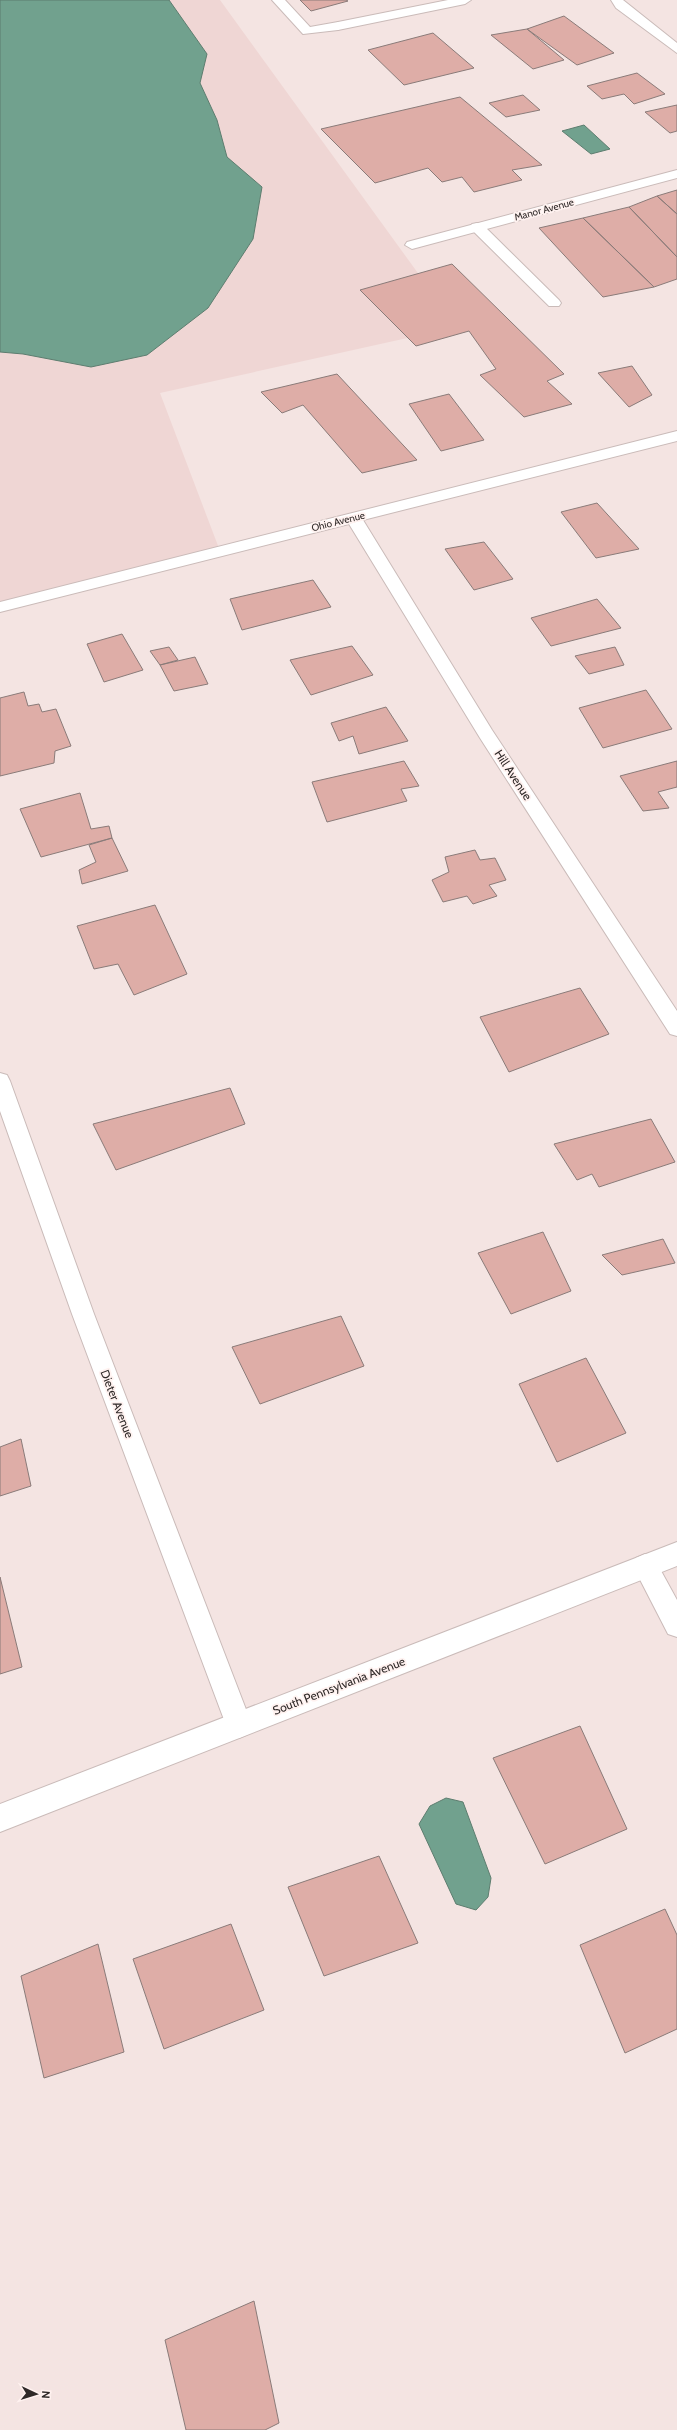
<svg xmlns="http://www.w3.org/2000/svg" width="677" height="2430" font-family="Cabin,sans-serif">
<rect width="100%" height="100%" fill="#f4e4e2"/>
<!-- built -->
<path fill="#efd6d4" d="M0,0H220L457,327L160,393L220,551L0,607Z"/>
<!-- water -->
<path fill="#71a18e" stroke="#5d7d6f" d="M0,0H169L207,54L200,83L217,120L227,157L262,187L253,239L208,308L147,355L91,367L23,354L0,352Z
M584,125L610,149L591,154L562,131Z
M446,1798L463,1802L491,1878L488,1897L476,1910L456,1904L419,1824L430,1806Z"/>
<!-- building -->
<path fill="#deada7" stroke="#8a7b79" d="M300,0H346L348,1L311,11Z
M564,16L614,53L577,65L527,29Z
M527,29L564,60L533,69L491,35Z
M433,33L474,68L404,85L368,50Z
M637,73L665,94L634,104L624,94L602,99L587,86Z
M523,95L540,110L506,117L489,103Z
M460,97L542,165L512,170L522,180L474,192L462,177L442,182L428,168L375,183L321,129Z
M677,105V131L670,133L645,112Z
M677,190V214L657,196Z
M657,196L677,214V257L629,207Z
M629,207L677,257V279L654,287L583,218Z
M583,218L654,287L603,297L539,228Z
M452,264L564,374L547,381L572,404L524,417L480,375L496,369L469,331L416,346L360,290Z
M632,366L652,395L629,407L598,373Z
M337,374L417,460L362,473L303,405L282,413L261,392Z
M449,394L484,440L441,451L409,404Z
M597,503L639,549L596,558L561,512Z
M484,542L513,579L474,590L445,549Z
M313,580L331,607L242,630L230,599Z
M597,599L621,628L551,646L531,618Z
M122,634L143,670L104,682L87,644Z
M352,646L373,675L311,695L290,660Z
M169,647L178,660L160,665L150,651Z
M615,647L624,665L589,674L575,656Z
M195,657L208,684L174,691L160,665Z
M646,690L672,729L603,748L579,708Z
M24,692L28,706L39,704L42,712L56,709L71,746L55,751L54,763L0,776V698Z
M386,707L408,741L359,754L353,736L339,741L331,723Z
M404,761L419,786L401,789L407,801L327,822L312,782Z
M677,761V787L658,792L669,808L643,811L620,776Z
M80,793L91,829L109,826L112,838L41,857L20,809Z
M112,838L128,871L82,884L79,870L96,862L89,845Z
M475,850L480,860L495,858L506,880L489,885L497,896L473,904L467,896L443,902L432,880L449,872L445,857Z
M155,905L187,974L134,995L118,964L94,969L77,926Z
M580,988L609,1034L509,1072L480,1017Z
M230,1088L245,1124L116,1170L93,1124Z
M651,1119L675,1162L599,1187L592,1174L577,1180L554,1144Z
M543,1232L571,1291L511,1314L478,1253Z
M663,1239L675,1263L622,1275L602,1255Z
M341,1316L364,1366L260,1404L232,1347Z
M586,1358L626,1433L557,1462L519,1384Z
M21,1439L31,1486L0,1496V1447Z
M0,1577L22,1667L0,1674Z
M580,1726L627,1829L545,1864L493,1758Z
M379,1856L418,1943L324,1976L288,1887Z
M665,1909L677,1935V2029L625,2053L580,1945Z
M231,1924L264,2010L164,2049L133,1959Z
M98,1944L124,2052L44,2078L21,1976Z
M254,2301L279,2423L265,2430H186L165,2340Z"/>
<g fill="none" stroke-linecap="round" stroke-linejoin="round">
<defs>
<path id="lane" d="M272,0H285L310,27L338,22L344,26L338,30L303,34Z
M477,223L482,224L559,300L561,303L559,306H549L472,230L470,227L472,224Z"/>
<path id="street" d="M448,0H471L465,4L338,30L332,26L338,22Z
M611,0H623L677,43V53L616,8Z
M677,170V178L412,249L405,245L407,242Z
M677,431V441L363,520L492,730L677,1011V1036L670,1034L480,738L349,524L0,612V602Z
M0,1073L7,1075L10,1081L94,1314L252,1725L248,1734L239,1738L230,1734L226,1725L72,1314L0,1111Z
M645,1554L654,1558L677,1600V1637L668,1634L633,1566L636,1558Z"/>
<path id="secondary" d="M677,1542V1566L0,1832V1804Z"/>
</defs>
<!-- lane casing -->
<use href="#lane" stroke="#cabbb9" stroke-width="2"/>
<!-- street casing -->
<use href="#street" stroke="#cabbb9" stroke-width="2"/>
<!-- secondary casing -->
<use href="#secondary" stroke="#cabbb9" stroke-width="2"/>
<!-- lane -->
<use href="#lane" fill="#fff" fill-rule="evenodd"/>
<!-- street -->
<use href="#street" fill="#fff" fill-rule="evenodd"/>
<!-- secondary -->
<use href="#secondary" fill="#fff" fill-rule="evenodd"/>
</g>
<g text-anchor="middle" stroke-width="3.5" stroke-linejoin="round" paint-order="stroke">
<!-- far-street labels -->
<g font-size="10" fill="#2f2928" stroke="#fff2f0">
<text transform="translate(544 209) rotate(-15)" y="4">Manor Avenue</text>
<text transform="translate(338 521) rotate(-14)" y="4">Ohio Avenue</text>
</g>
<!-- street labels -->
<g font-size="12" fill="#2f2928" stroke="#fff2f0">
<text transform="translate(513 775) rotate(57)" y="4">Hill Avenue</text>
<text transform="translate(117 1404) rotate(69)" y="4">Dieter Avenue</text>
<text transform="translate(339 1686) rotate(-21)" y="4">South Pennsylvania Avenue</text>
</g>
</g>
<!-- north arrow -->
<g transform="translate(36 2394) rotate(94)" stroke="#fff2f0" stroke-width="3" paint-order="stroke">
<path d="M0-3L7 15L0 10L-7 15Z" fill="#2f2928"/>
<text y="-6" font-size="11" font-weight="bold" text-anchor="middle" fill="#2f2928">N</text>
</g>
</svg>
